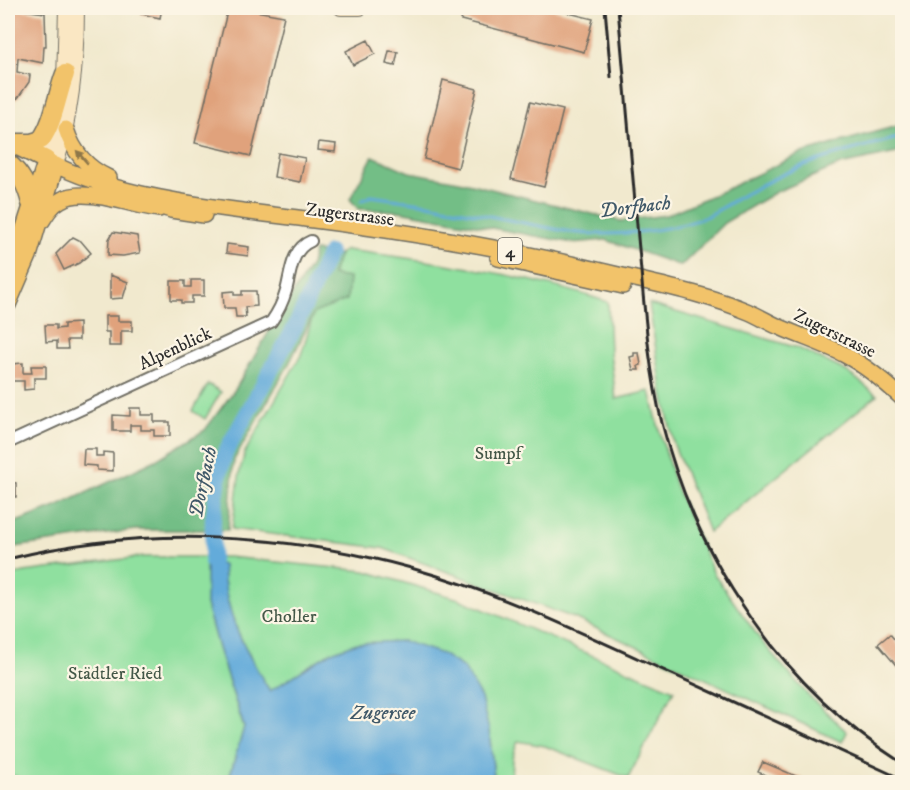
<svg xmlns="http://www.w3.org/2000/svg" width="910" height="790" font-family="'IM FELL DW Pica',serif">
<rect width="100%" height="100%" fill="#fcf5e5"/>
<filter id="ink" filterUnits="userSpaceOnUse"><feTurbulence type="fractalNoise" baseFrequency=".0167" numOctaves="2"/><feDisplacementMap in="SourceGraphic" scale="12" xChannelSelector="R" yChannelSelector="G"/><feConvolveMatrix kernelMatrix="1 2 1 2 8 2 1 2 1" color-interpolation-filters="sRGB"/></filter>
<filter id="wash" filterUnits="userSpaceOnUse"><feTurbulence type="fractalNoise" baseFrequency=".008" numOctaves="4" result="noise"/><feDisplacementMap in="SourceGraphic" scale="24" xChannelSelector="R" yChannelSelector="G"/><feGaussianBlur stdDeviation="1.35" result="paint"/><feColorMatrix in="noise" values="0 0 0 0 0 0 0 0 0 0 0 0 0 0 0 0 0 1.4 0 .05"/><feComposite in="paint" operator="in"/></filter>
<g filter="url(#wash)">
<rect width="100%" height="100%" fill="#f1e9ce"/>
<!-- green -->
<path fill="#8fe09f" stroke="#5d8665" stroke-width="1.5" d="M346,250C434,261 524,274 608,302L610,352L616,399L650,391L660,433L676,487L714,574L762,642L806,693L847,732L842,742L574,618L382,548L232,529L240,470L245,452L301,355L314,312L332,275L339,254Z
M649,304L798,348L846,371L877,395L709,532L674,445L662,389Z
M208,384L221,392L205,419L193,411Z
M140,557H228L365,571L459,599L674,690L628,778L545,746L518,741L512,758L511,782H493L494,777L489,730L331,652L270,692C246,650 224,614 223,565L206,604L218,648L244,728L228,782H31L8,774V577L24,572Z"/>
<!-- forest -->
<path fill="#73be86" stroke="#4f7458" stroke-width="1.5" d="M902,125V152L840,165L776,192L724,223L681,266L606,240L573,243L399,211L358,209L350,199L373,156L409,172L459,181L621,221L666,215L725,190L799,154L875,132Z
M314,251L339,254L332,275L349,278L347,300L314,313L288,366L234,460L228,530H135L8,548V525L56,507L156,460L205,430L236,388L271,328L311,265Z"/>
<!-- water -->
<path fill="#63abda" stroke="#476b82" stroke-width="1.5" d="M212,562L223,565C224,613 245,651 270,691L331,652L357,643L403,641L442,654L464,668L481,698L489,730L494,777L493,782H228L244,727L218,648L206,604V564Z"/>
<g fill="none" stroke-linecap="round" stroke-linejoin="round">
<!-- stream -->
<path stroke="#63abda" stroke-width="3" d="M361,201L371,196L428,204L570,232C606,237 671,232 705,217C716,212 726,205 736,199C757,187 780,175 802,166C834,154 869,145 902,137"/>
<!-- river -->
<path stroke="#63abda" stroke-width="16" d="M212,562L213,519L219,477L225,453L295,327L329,253"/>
</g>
<g id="blocks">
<!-- building -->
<path fill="#e0a27b" d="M8,8L45,13L46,46H44L43,63L18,58L17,72L30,75L29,82L18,98L8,103Z
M143,8H162L160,18L141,14Z
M228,8H239L284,16L251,156L195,143Z
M465,8H549L593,19L584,52L461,20Z
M368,40L375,54L353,65L346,51Z
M389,51L398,52L395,66L386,64Z
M443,80L477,89L458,168L424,159Z
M530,102L563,110L544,187L511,179Z
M319,142L336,144L335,152L318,150Z
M278,153L305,158L300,182L274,177Z
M113,232L137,236L140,253L123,256L108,255L109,239Z
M73,237L81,241L91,253L79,263L64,270L56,254Z
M227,244L249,247L248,256L226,253Z
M110,275L128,282L123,298L110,299Z
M191,280H204V296H192V303H181V300H171V281H185V287H191Z
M234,291V295H242V291H256L257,306L245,307L246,317H236L235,308H224L223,292Z
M105,316H118V321H132V331H121V346H109V332H105Z
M79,323V340H67L68,349H57V341L46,342L45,325H56V329L64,328V324Z
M634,353H639L641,365L638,366L639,370H633L630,357L634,356Z
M23,363V373H32L31,366H46V378H34V389L24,390V381H12V364Z
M130,408H141V415H154V422H170V436H154V430H141V425H130V431H113V415L130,416Z
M84,449H96V456H103V452L113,453V471L97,470V466L83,465Z
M8,482L16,483V497H8Z
M890,634L902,649V668L900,670L878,644Z
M763,762L803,779L801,782H781L758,772Z"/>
</g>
</g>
<g filter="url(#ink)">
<use href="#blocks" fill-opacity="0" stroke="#706e64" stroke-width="1.5"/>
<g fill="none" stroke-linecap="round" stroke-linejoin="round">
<defs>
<path id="street" d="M8,443L271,322C278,312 283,302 286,291C291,273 291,249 311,241"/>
<path id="secondary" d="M341,8H360
M64,82L66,8
M46,160L56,124
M56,165C72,114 77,61 77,8"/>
<path id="primary" d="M66,129C73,152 87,168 109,178
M151,204L171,210L204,215
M42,221C47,213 52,205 61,200C84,186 132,206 159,209
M498,258L623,286
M8,277L46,160C116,199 227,209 306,219C410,232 512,249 614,274C660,285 706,294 749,312C761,317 771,324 782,328C802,337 825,344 845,355C866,366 884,381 902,398
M8,305L29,256L56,165"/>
<path id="highway" d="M13,143H31L41,140C54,122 57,95 65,74
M14,144L46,160
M8,163C21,174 27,186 31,203"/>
</defs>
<!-- street casing -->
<use href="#street" stroke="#706e64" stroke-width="14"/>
<!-- secondary casing -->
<use href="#secondary" stroke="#706e64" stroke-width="16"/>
<!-- primary casing -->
<use href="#primary" stroke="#706e64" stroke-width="18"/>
<!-- highway casing -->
<use href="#highway" stroke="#706e64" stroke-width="21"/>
<!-- street -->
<use href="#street" stroke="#fff" stroke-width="10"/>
<!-- secondary -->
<use href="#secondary" stroke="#fae7c3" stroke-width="14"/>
<!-- primary -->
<use href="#primary" stroke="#f2c36a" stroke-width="15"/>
<!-- highway -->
<use href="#highway" stroke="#f2c36a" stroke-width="18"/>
<!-- rail -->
<path stroke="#2b2b2b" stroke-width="3" d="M605,8L611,77
M618,8C625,84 632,161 638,238C644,300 647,362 662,423C697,562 782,686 902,763
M8,559C138,526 282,532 411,568C490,590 565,625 639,659C727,699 815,740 902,779"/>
</g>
<!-- one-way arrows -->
<defs><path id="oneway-solid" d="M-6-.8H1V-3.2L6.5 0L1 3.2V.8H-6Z" transform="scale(1.5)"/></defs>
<use fill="#8e774a" href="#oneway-solid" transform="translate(82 157) rotate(-131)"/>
</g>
<g text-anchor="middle" stroke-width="4.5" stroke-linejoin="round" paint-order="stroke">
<!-- shield labels -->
<rect fill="#fcf5e5" stroke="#6a6863" stroke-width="1.5" x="498" y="238" width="24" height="26" rx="4.5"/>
<g font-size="16" font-weight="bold" fill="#2b2b2b">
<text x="510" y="257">4</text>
</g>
<!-- street labels -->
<g font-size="18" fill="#2b2b2b" stroke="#fcf5e5">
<text transform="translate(350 214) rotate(7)" y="6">Zugerstrasse</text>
<text transform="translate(835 333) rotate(26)" y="6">Zugerstrasse</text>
<text transform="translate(175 348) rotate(-25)" y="6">Alpenblick</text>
</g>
<!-- park labels -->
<g font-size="18" fill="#445848" stroke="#fcf5e5">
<text x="498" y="459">Sumpf</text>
<text x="289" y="622">Choller</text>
<text x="115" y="679">Städtler Ried</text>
</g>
<!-- water labels -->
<g font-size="20" font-style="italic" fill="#3f5868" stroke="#fcf5e5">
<text transform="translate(635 206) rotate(-7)" y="7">Dorfbach</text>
<text transform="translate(202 482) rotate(-78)" y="7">Dorfbach</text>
<text x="383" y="719">Zugersee</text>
</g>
</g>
<!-- margin -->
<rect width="910" height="790" fill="none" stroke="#fcf5e5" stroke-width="30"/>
</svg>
